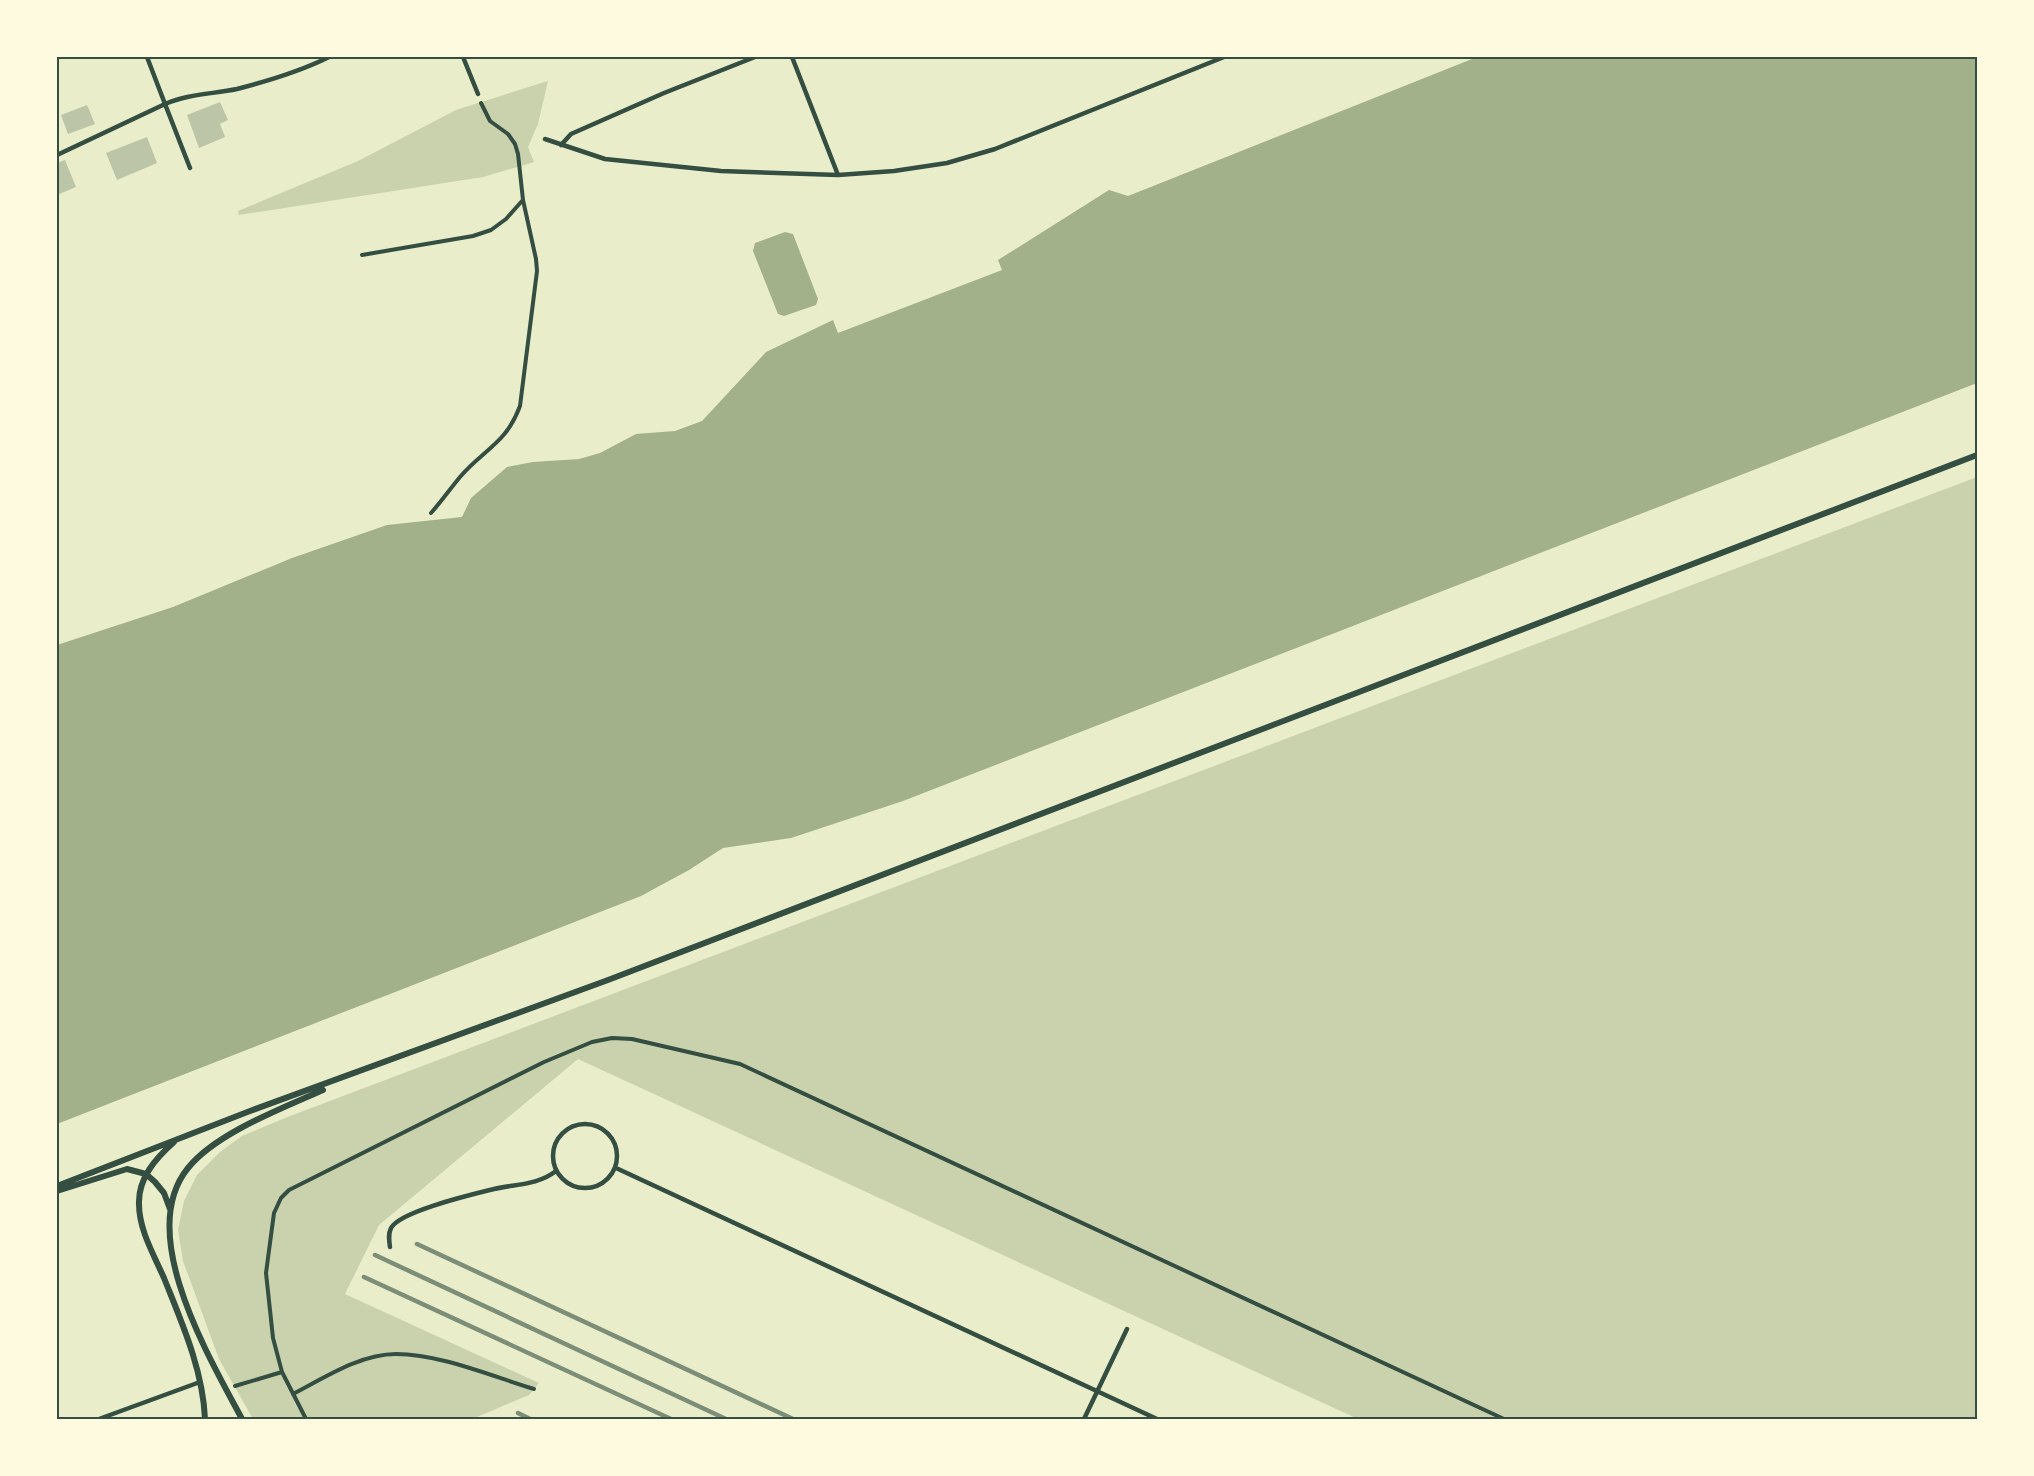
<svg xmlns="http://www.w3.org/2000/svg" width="2034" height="1476" font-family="'Crimson Pro',serif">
<rect width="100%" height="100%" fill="#e9edc9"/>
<!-- green -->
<path fill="#cad2ad" d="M548,81L538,124L528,147L534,162L483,177L239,215L238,211L358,161L456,110Z
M1977,477V1419H1358L578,1059L379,1225L345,1294L539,1383L529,1395L472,1419H253L219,1359L183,1261L178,1230L184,1201L197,1175L220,1152L242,1136L285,1118Z"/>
<!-- water -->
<path fill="#a3b18a" d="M1477,57H1977V383L903,801L791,838L723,848L689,870L641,896L57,1124V645L173,607L292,558L387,525L462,517L471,498L507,467L533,462L579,459L600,453L636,434L675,431L702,421L766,352L833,320L838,333L1002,270L998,260L1109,190L1128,196Z
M785,232L793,234L818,299L816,305L784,316L778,314L753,251L755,243Z"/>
<!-- building -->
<path fill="#bcc5a7" d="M220,102L228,120L220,124L225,137L199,148L187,115Z
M87,105L95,124L68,134L61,115Z
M147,137L157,163L117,180L106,153Z
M65,160L76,187L57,195V163Z"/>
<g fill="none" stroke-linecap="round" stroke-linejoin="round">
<!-- path -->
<path stroke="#344e41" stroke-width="4" d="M362,255L473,236L491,230L506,219L522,201
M431,513C441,502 450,489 460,477C484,449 506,444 520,406L537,271L536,259L523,200L518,154L515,144L508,134L490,121L481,103
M282,1372L273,1338L266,1273L274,1213L281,1198L289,1190L544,1062L592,1042L612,1038L632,1039L740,1064L1504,1419
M235,1386L282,1372L306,1419
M293,1394C324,1378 360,1354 396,1354C440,1354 491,1376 534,1389"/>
<!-- service -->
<path stroke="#344e41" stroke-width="4.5" d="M463,57L478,94
M792,57L838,175
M545,139L605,159L721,171L838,175L894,171L947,163L995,149L1224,57
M561,145L571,134L664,93L755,57
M57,155L165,104L147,57
M190,168L165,104C188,94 213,94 237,89C268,81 301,71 329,57
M553 1156a32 32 0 1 1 64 0a32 32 0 1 1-64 0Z
M616,1168L1157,1419
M390,1247C389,1240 388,1234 391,1228C400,1211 474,1194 494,1189C516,1184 538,1185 556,1171
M99,1419L200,1382
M1084,1419L1127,1329"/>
<!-- minor -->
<path stroke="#344e41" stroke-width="6" d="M174,1142C156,1158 138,1178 139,1204C139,1230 154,1255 164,1278C182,1323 203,1370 205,1419
M57,1186L250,1111L608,980L1977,455
M57,1191L127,1169L146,1174L155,1182L164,1193L170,1209
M242,1419C209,1357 135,1233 188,1168C216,1133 283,1108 323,1090"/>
<!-- rail -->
<path stroke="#7c8e77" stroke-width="4.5" d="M417,1244L793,1419
M375,1255L726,1419
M364,1277L671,1419
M518,1413L530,1419"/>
</g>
<!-- border -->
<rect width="2034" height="1476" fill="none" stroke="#fefae0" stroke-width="117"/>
<rect x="58" y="58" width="1918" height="1360" fill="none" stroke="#344e41" stroke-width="2"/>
</svg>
